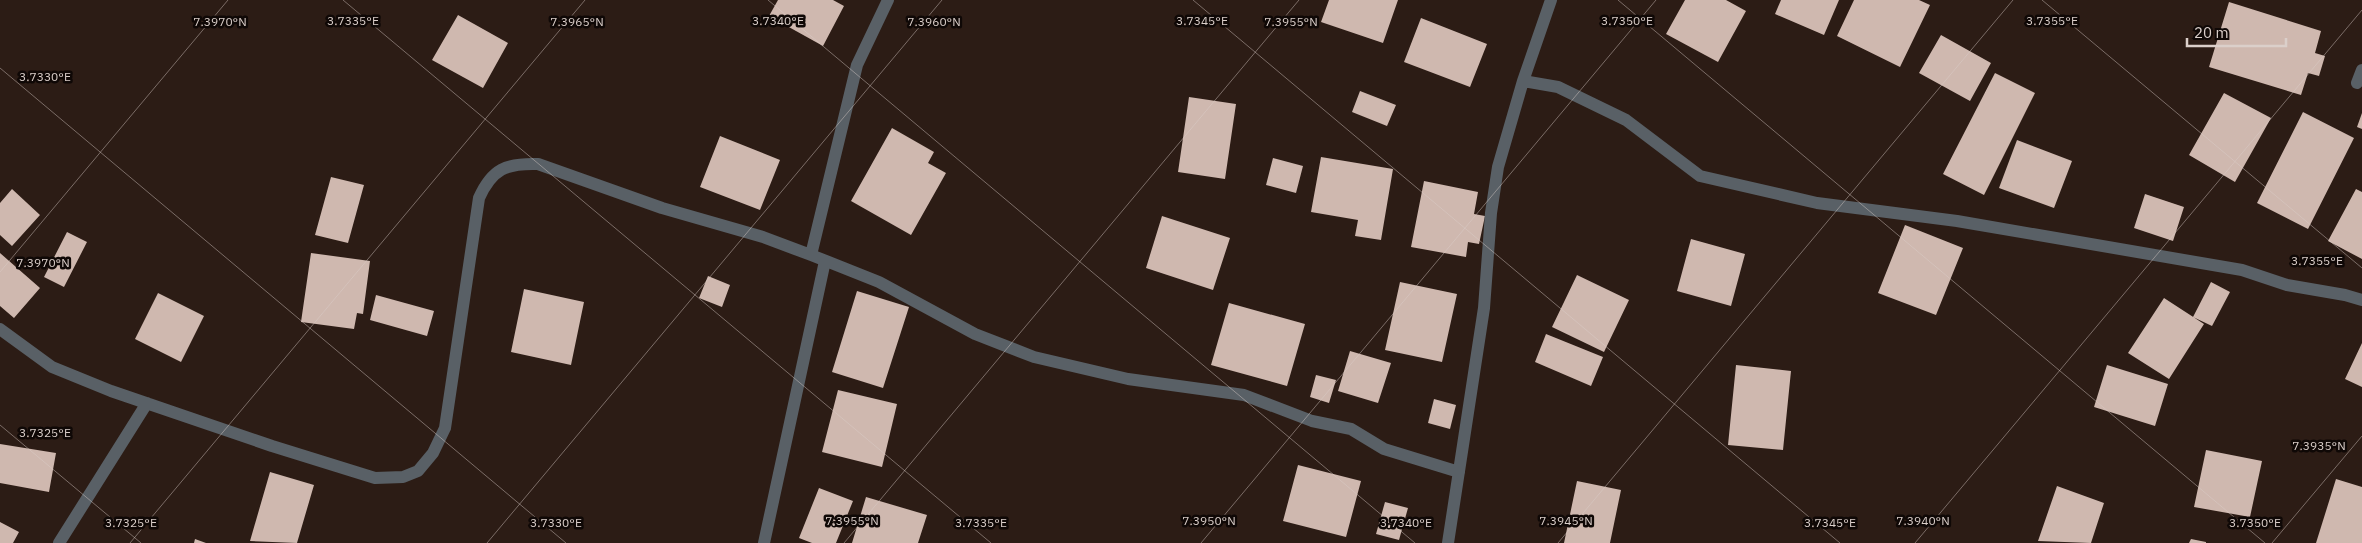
<svg xmlns="http://www.w3.org/2000/svg" width="2362" height="543" font-family="'IBM Plex Sans',sans-serif">
<rect width="100%" height="100%" fill="#2c1c15"/>
<!-- building -->
<path fill="#cfb8af" d="M778,0H833L844,6L823,46L769,16Z
M1329,0H1398L1383,43L1321,22Z
M1685,0H1726L1746,11L1718,62L1666,34Z
M1781,0H1839L1824,35L1775,14Z
M1854,0H1919L1930,5L1900,67L1837,36Z
M2229,2L2321,31L2315,53L2325,56L2319,76L2308,73L2301,95L2209,67Z
M458,15L508,43L483,88L432,60Z
M1421,18L1487,44L1470,87L1404,62Z
M1941,35L1991,63L1970,101L1919,73Z
M1995,73L2035,93L1984,195L1943,174Z
M1360,91L1396,105L1387,126L1352,112Z
M2224,93L2271,118L2235,182L2189,155Z
M1189,97L1236,104L1225,179L1178,172Z
M2303,112L2354,138L2308,229L2257,203Z
M2362,113V129L2357,127Z
M892,128L934,152L928,163L946,173L911,235L851,201Z
M720,136L780,160L760,210L700,187Z
M2017,140L2072,161L2054,208L1999,188Z
M1321,157L1393,169L1381,240L1355,236L1358,220L1311,212Z
M1273,158L1303,166L1296,193L1266,185Z
M331,177L364,185L348,243L315,235Z
M1424,181L1478,192L1474,214L1485,216L1479,244L1468,242L1466,257L1411,247Z
M12,189L40,215L12,246L0,235V203Z
M2356,189L2362,192V259L2328,241Z
M2145,194L2184,207L2173,241L2134,228Z
M1162,216L1230,238L1213,290L1146,268Z
M1905,225L1963,248L1936,315L1878,293Z
M67,232L87,242L64,287L44,277Z
M1691,239L1745,254L1731,306L1677,291Z
M0,253L40,288L14,318L0,306Z
M311,253L370,261L363,314L357,313L354,329L301,322Z
M1577,275L1629,300L1604,352L1552,327Z
M708,276L730,285L722,307L699,298Z
M1400,282L1457,294L1442,362L1385,350Z
M2211,282L2230,292L2212,326L2193,317Z
M524,289L584,302L571,365L511,352Z
M857,291L909,307L883,388L832,372Z
M158,293L204,316L181,362L135,339Z
M376,295L434,311L427,336L370,320Z
M2164,298L2204,324L2169,379L2128,353Z
M1229,303L1305,324L1287,386L1211,365Z
M1546,334L1603,357L1591,386L1535,362Z
M2362,343V387L2345,379Z
M1350,351L1391,363L1378,403L1338,391Z
M1736,365L1791,371L1783,450L1728,445Z
M2107,365L2168,384L2155,426L2094,407Z
M1316,375L1336,380L1329,403L1310,397Z
M838,390L897,404L882,467L822,452Z
M1434,399L1456,405L1450,429L1428,423Z
M0,444L56,453L49,492L0,483Z
M2206,450L2262,461L2250,517L2194,507Z
M1298,465L1361,481L1346,537L1283,521Z
M270,472L314,485L297,543L250,541Z
M2336,479L2362,487V543H2316Z
M1577,481L1621,490L1610,543H1564Z
M2057,486L2104,503L2091,543L2038,541Z
M819,488L853,501L836,543H812L799,538Z
M866,497L927,515L918,543H852Z
M1385,502L1408,508L1399,540L1376,534Z
M0,522L19,532L13,543H0Z
M195,539L206,543H194Z
M2191,539L2206,542V543H2189Z"/>
<g fill="none" stroke-linecap="round" stroke-linejoin="round">
<!-- minor -->
<path stroke="#596066" stroke-width="12" d="M1523,81L1558,87L1626,120L1700,176L1817,203L1957,221L2242,270L2287,285L2345,295L2362,300
M2357,83L2362,70
M811,255L857,65L888,0
M0,329L52,367L111,391L272,446L375,478L403,477L418,471L433,453L445,428L479,198C492,169 506,163 538,164L662,208L763,237L811,255L879,282L975,334L1034,357L1128,379L1244,395L1312,421L1351,429L1384,449L1459,472
M59,543L147,403
M764,543L825,261
M1448,543L1484,308L1491,213L1498,167L1523,81L1551,0"/>
</g>
<!-- ticks -->
<path fill="none" stroke="#dbcfca" stroke-width="1" stroke-opacity="0.45" d="M343,0L991,543M768,0L1415,543M1193,0L1840,543M1618,0L2265,543M2042,0L2362,268M0,68L566,543M0,272L228,0M0,425L141,543M130,543L585,0M487,543L942,0M844,543L1299,0M1201,543L1656,0M1558,543L2013,0M1915,543L2362,10M2272,543L2362,436"/>
<g font-size="12" text-anchor="middle" fill="#dbcfca" stroke="#0f0806" stroke-width="5" stroke-linejoin="round" paint-order="stroke">
<text x="353" y="25">3.7335°E</text>
<text x="1202" y="25">3.7345°E</text>
<text x="778" y="25">3.7340°E</text>
<text x="1627" y="25">3.7350°E</text>
<text x="2052" y="25">3.7355°E</text>
<text x="220" y="26">7.3970°N</text>
<text x="577" y="26">7.3965°N</text>
<text x="934" y="26">7.3960°N</text>
<text x="1291" y="26">7.3955°N</text>
<text x="45" y="81">3.7330°E</text>
<text x="2317" y="265">3.7355°E</text>
<text x="43" y="267">7.3970°N</text>
<text x="45" y="437">3.7325°E</text>
<text x="2319" y="450">7.3935°N</text>
<text x="852" y="525">7.3955°N</text>
<text x="1209" y="525">7.3950°N</text>
<text x="1566" y="525">7.3945°N</text>
<text x="1923" y="525">7.3940°N</text>
<text x="131" y="527">3.7325°E</text>
<text x="556" y="527">3.7330°E</text>
<text x="981" y="527">3.7335°E</text>
<text x="1406" y="527">3.7340°E</text>
<text x="1830" y="527">3.7345°E</text>
<text x="2255" y="527">3.7350°E</text>
</g>
<!-- scale -->
<path d="M2187 38v8h99v-8" fill="none" stroke="#dbcfca" stroke-width="2.5"/>
<text x="2194" y="38" font-size="15" fill="#dbcfca" stroke="#0f0806" stroke-width="4" paint-order="stroke">20 m</text>
</svg>
